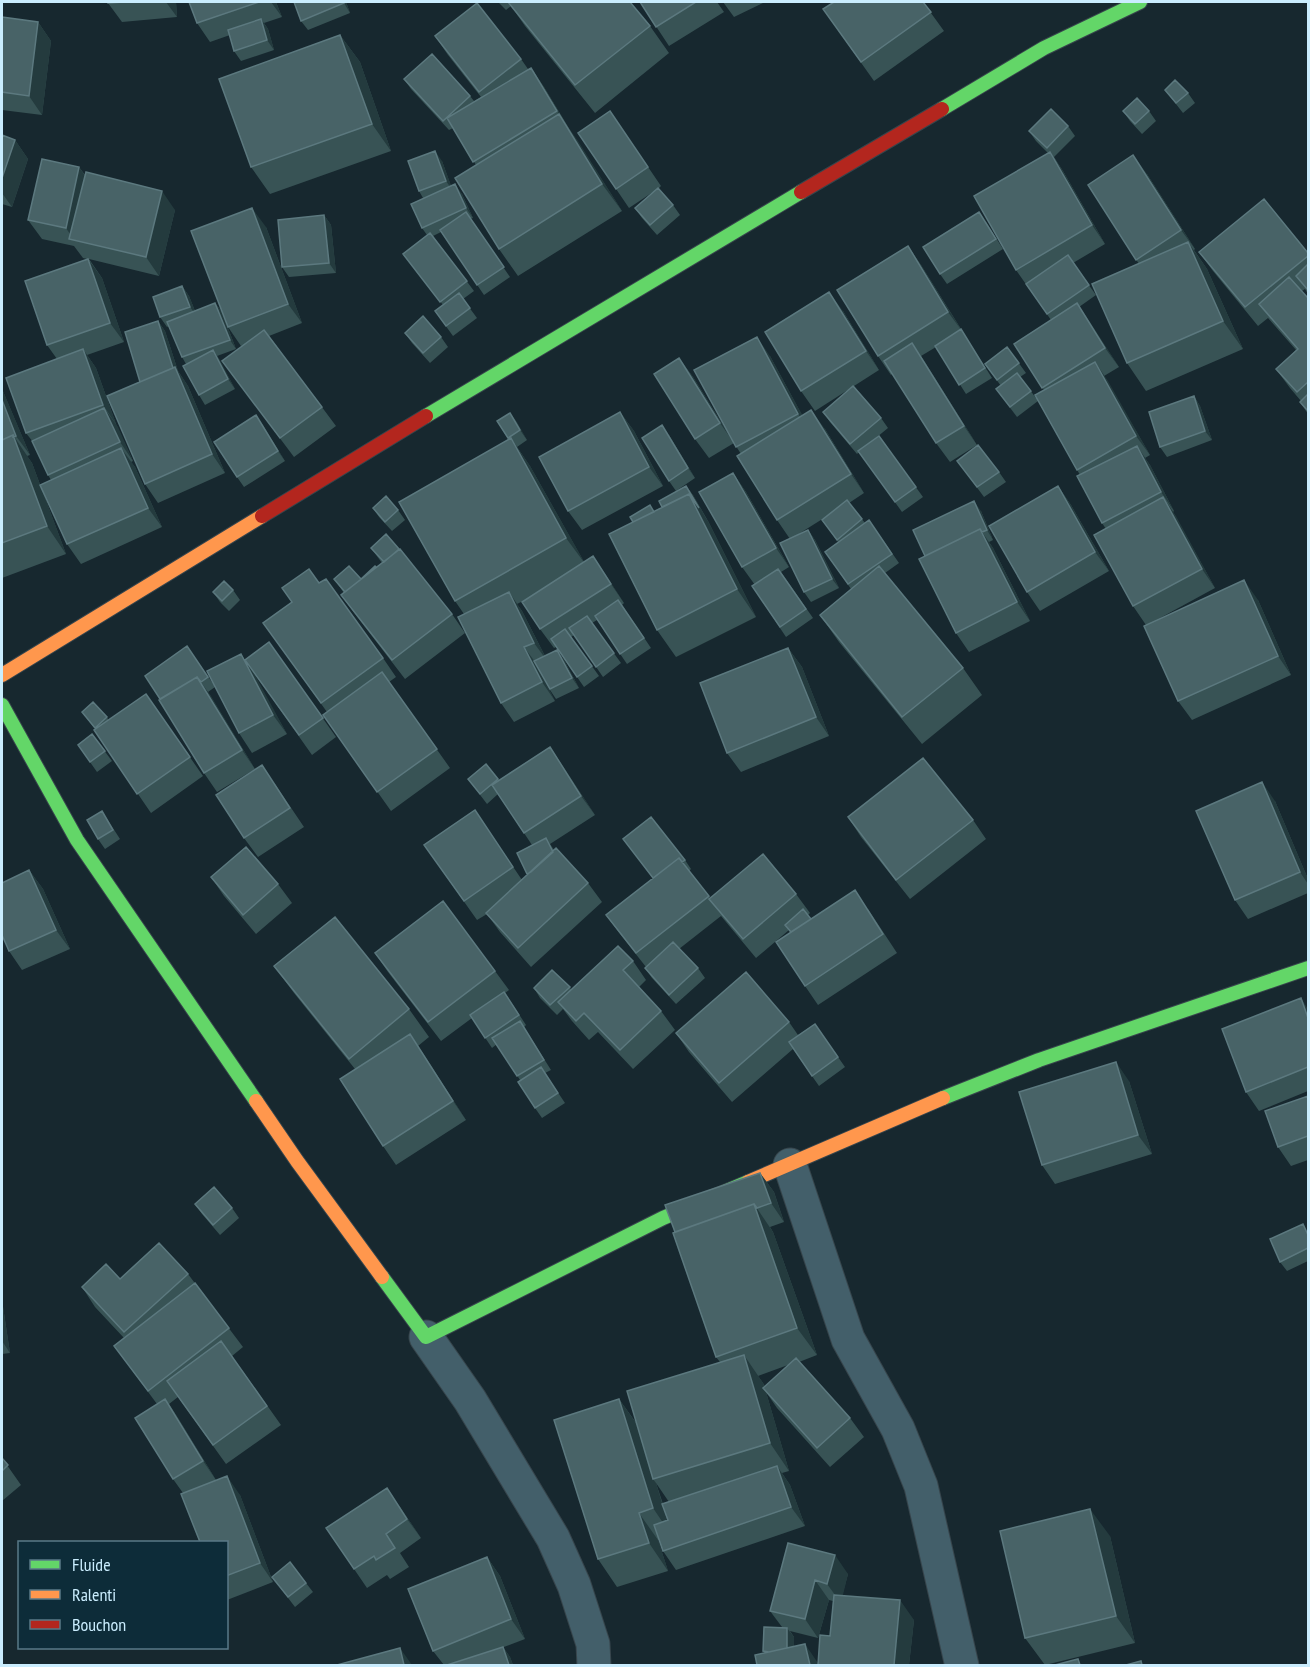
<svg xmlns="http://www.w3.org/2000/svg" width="1310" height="1667" font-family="'PT Sans Narrow',sans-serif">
<rect width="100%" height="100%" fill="#17282f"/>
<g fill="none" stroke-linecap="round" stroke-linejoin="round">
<defs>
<path id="street" d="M790,1165L848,1339L898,1429L921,1486L962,1666
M426,1337L470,1400L553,1538L574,1585L593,1644L594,1666"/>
<path id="fast" d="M942,109L1044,48L1140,2
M426,416L801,192
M2,705L77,840L256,1101
M943,1098L1039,1060L1308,968
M382,1277L426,1337L663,1218L748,1182"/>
<path id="slow" d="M2,675L262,516
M256,1101L297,1161L382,1277
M748,1182L943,1098"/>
<path id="jam" d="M801,192L942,109
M262,516L426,416"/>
</defs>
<!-- street casing -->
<use href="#street" stroke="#37454c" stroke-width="35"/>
<!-- fast casing -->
<use href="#fast" stroke="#37454c" stroke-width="16"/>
<!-- slow casing -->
<use href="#slow" stroke="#37454c" stroke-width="16"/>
<!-- jam casing -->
<use href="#jam" stroke="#37454c" stroke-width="16"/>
<!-- street -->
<use href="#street" stroke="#435f6a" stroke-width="33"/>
<!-- fast -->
<use href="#fast" stroke="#63d668" stroke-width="14"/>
<!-- slow -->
<use href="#slow" stroke="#ff974d" stroke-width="14"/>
<!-- jam -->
<use href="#jam" stroke="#b3261e" stroke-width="14"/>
</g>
<!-- wall -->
<path fill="#385355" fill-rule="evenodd" d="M108,2H176L177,17L122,22L108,3Z
M189,2H276L282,17L264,23L268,29L274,50L241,61L234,51L230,35L210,42L197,23Z
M346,2L350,13L308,30L301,21Z
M498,2H630L650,26L669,53L595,113L525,26L511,6L506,10Z
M640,2H717L724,12L669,46Z
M723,2H765L734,17Z
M923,2L944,31L874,81L823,9Z
M2,17L38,22L51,41L42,115L2,110Z
M340,35L360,62L391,151L270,194L251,167Z
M435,36L521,59L528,69L531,68L544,87L570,130L622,211L518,276L499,249L476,165L453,128L449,130L411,89L404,79L470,96L474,101L481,97L448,55Z
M1165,90L1188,93L1195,103L1183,113Z
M610,111L661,186L658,189L673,205L680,215L657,235L642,218L635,208L656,190L629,208L578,133Z
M1123,111H1149L1156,121L1142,134L1130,121Z
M1068,126L1075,136L1054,157L1063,171L1105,244L1073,263L1096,295L1079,307L1119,367L1104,376L1150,455L1145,458L1150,465L1174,511L1173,512L1215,588L1149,624L1258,600L1291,675L1192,720L1178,701L1146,625L1133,606L1106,529L1102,523L1080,475L1038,401L1017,417L996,389L1001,386L985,364L1007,347L1026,373L1020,377L1036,398L1044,390L1014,344L1051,320L1016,270L1048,153L1036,141L1029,131Z
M2,135L15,140L28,159L12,207L2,204Z
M442,161L451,186L462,194L473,218L470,219L510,277L484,295L441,232L433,236L474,291L463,299L477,318L453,336L435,311L443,305L403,254L427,235L422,228L423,198L419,191Z
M79,167L85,175L175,210L159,276L89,259L102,278L124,342L87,355L96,368L116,424L133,461L131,462L135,467L162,527L81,564L67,544L51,480L48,475L33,442L26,433L57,359L47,345L87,259L83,258L74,246L42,239L28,220Z
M1147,174L1195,249L1194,250L1207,269L1243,349L1146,391L1127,363L1139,264L1088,185Z
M324,215L331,225L336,273L289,277L282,267Z
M986,222L1003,249L947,284L940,274Z
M266,227L302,323L269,336L336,426L294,457L222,361L245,345L241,346L228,327Z
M908,246L921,265L961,329L992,378L966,394L936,347L921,356L977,445L950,462L936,443L892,374L891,375L878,356Z
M1199,252L1308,253V294L1305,289L1302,291L1308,298V414L1300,402L1301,401L1290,388L1276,369L1296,350L1268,318L1258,326L1213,271Z
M182,286L189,296L195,311L215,303L222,312L236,349L217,356L235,389L205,405L199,395L186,364L182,357L169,326L167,327L160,317Z
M843,311L879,370L854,386L881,418L888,428L871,442L879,436L923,497L902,512L859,452L857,454L830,422L823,412L851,388L815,411L801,391Z
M158,321L165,331L178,371L188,386L225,473L158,503L145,484L140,382Z
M405,333L441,337L448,347L430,363L412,343Z
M770,356L802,415L825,429L864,493L849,503L865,523L869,520L899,563L885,573L963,668L982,695L922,744L839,642L820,615L851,589L825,552L838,542L822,520L824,518L797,535L808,530L815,540L839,588L811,602L804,592L790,539L777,520L741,454L734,443L709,458L695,439L679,358L693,377L733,441Z
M2,389L30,455L27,456L32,463L66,554L2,578Z
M1194,396L1200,406L1212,440L1167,457L1160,447Z
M620,412L634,431L663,486L582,530L568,511Z
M510,413L527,440L517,447L530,466L584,562L593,556L624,603L622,605L651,648L627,664L597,620L592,623L621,663L603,677L574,635L571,637L599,676L584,687L556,647L554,648L540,629L525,600L517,604L522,611L545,656L557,650L564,660L579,688L556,699L546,684L555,701L514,722L501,703L464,614L455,601L508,439L497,421Z
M256,415L285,461L244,487L237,477Z
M669,435L695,478L676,491L669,481Z
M964,470L999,472L1006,482L984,497Z
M733,473L746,492L789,567L781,572L813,618L786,637L752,586L755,585L742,567Z
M686,486L693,495L708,521L756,617L676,657L657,630L654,511L662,507Z
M1058,486L1071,505L1109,571L1040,611L1027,592Z
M373,508L398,510L405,520L392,531L379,517Z
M981,511L993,540L989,542L993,548L1030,621L969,652L956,633L925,556Z
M371,548L452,614L465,633L405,679L355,614L341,595L344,593L334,579H361L382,563Z
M319,583L383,658L396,677L389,682L450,768L391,811L323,715L327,712L263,623Z
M233,590L240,600L229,611L220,602L213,592Z
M269,642L336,737L312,755L245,660Z
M187,646L214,685L241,654L287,734L252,753L239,733L215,687L208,692L255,769L217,792L204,773L160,699Z
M788,648L802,667L829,736L741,772L727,753Z
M146,694L203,776L151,813L94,730L95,729L82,712L93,702L109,720Z
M92,734L112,761L97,772L78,745Z
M550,747L595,815L550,844L554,850L588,883L602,902L531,967L500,932L487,914L477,920L424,845L475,810L522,880L528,875L517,853L532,845L498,794L487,804L468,779L486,764L499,780Z
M275,784L304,827L258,857L244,838Z
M1275,801L1308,879V893L1248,919L1235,900Z
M102,811L120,839L105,849L98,839Z
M848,817L973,820L986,839L910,899L861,837Z
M623,839L685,860L691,869L689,871L710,898L796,894L810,913L808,915L811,919L868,909L897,953L818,1005L805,986L790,933L789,930L756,958L721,916L679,949L698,968L705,978L676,1004L652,978L645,968L646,967L620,934L606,915L653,878Z
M29,870L43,889L70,949L22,970L9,951Z
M211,877L278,884L292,903L256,934L224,896Z
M375,953L495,971L509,990L505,993L526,1025L524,1027L551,1070L545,1073L565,1103L542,1118L535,1108L520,1080L497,1044L492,1048L472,1018L441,1041L388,972Z
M633,961L646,980L639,987L661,1011L675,1030L633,1069L598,1032L589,1040L572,1021L563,1009L557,1015L540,998L534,988L570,987L571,990Z
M274,966L409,1009L429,1037L418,1046L466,1120L396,1165L383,1146L355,1069L294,993Z
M1308,1009V1091L1259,1111L1246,1092Z
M789,1022L798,1035L815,1024L845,1067L819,1086L793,1049L732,1102L689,1052L676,1033Z
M1129,1081L1152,1154L1055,1184L1042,1165Z
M1308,1096V1160L1291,1166L1278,1147Z
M760,1173L774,1192L784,1222L770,1227L773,1232L817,1355L799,1362L850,1418L864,1437L830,1467L777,1408L766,1392L789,1471L782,1473L790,1485L805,1526L676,1570L663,1551L659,1540H658L668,1571L617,1587L598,1559L619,1399L637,1424L720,1362L716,1357ZM788,1365L765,1387L763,1383L758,1376ZM656,1483L669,1502L663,1504Z
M195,1204L232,1208L239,1218L220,1235L202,1214Z
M1308,1231V1261L1287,1271L1280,1262Z
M188,1274L243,1347L232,1356L281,1425L226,1464L178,1397L169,1404L178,1418L216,1480L240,1495L273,1582L227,1600L226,1598V1542L183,1493L173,1479L157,1404L114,1346L124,1338L95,1307L82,1287L120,1279Z
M2,1300L10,1353L2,1354Z
M2,1458L21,1485L2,1501Z
M400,1507L421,1538L400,1553L409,1567L390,1579L387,1575L367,1588L326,1528Z
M1110,1536L1135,1643L1045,1665L1025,1638Z
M788,1543L848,1574L842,1596L914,1620L909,1665H757L764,1653L763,1651L782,1627L770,1611ZM829,1600L833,1601L830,1636L818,1663L794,1646V1637L790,1631L818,1638Z
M487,1557L500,1576L525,1639L501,1648L503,1647L510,1657L513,1665H444L433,1651Z
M272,1577L306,1583L313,1592L295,1607Z"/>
<!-- shaded-wall -->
<path fill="#243b3e" d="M166,2H176L177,17Z
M271,2H276L282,17Z
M343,2H346L350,13L344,3Z
M261,19L268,29L274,50L267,40Z
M38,22L51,41L42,115L29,96Z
M340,35L360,62L391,151L372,124Z
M531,68L544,87L570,130L557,111Z
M559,114L578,141L622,211L602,184Z
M15,140L28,159L12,207L2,193V178Z
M435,151L442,161L453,191L446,181Z
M1050,152L1063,171L1105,244L1092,225Z
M1133,155L1147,174L1195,249L1181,230Z
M79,167L92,186L74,240L66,228Z
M455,184L462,194L473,218L466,208Z
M162,191L175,210L159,276L146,257Z
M252,208L266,227L302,323L288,304Z
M324,215L331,225L336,273L329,263Z
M1188,242L1207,269L1243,349L1223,321Z
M908,246L921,265L962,331L948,312Z
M88,259L102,278L124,342L110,323Z
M182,286L189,296L197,316L190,307Z
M829,292L843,311L879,370L866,351Z
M215,303L222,312L236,349L230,340Z
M1077,303L1090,322L1119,367L1105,348Z
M158,321L165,331L178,371L188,386L225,473L212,454L175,375Z
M757,337L770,356L812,433L798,414Z
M912,343L925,362L977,445L964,426Z
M83,349L96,368L116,424L103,405Z
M213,350L220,360L235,389L228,379Z
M679,358L693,377L734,443L720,423Z
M1095,362L1108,381L1150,455L1136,436Z
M2,389L3,391L30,455L16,436L2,400Z
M1194,396L1200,406L1212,440L1205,431Z
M104,408L118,427L133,461L120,442Z
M811,410L825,429L864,493L851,474Z
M620,412L634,431L663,486L649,467Z
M510,413L517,422L527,440L520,430Z
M256,415L263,425L285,461L278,451Z
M662,425L669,435L695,478L688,468Z
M13,435L32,463L66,554L47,526Z
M511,438L530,466L586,565L566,538Z
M1137,446L1150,465L1174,511L1161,492Z
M121,448L135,467L162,527L148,508Z
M733,473L746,492L789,567L776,548Z
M686,486L693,495L706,518L699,508Z
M1058,486L1071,505L1109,571L1095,552Z
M689,494L708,521L756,617L737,589Z
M1163,497L1176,516L1215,588L1202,569Z
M974,501L981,511L993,540L987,530Z
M980,529L993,548L1030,621L1017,602Z
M808,530L815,540L839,588L832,579Z
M593,556L606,575L624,603L611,584Z
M1244,580L1258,600L1291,675L1278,656Z
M509,592L522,611L548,662L534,643Z
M524,647L538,666L555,701L542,682Z
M788,648L802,667L829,736L816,717Z
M557,650L564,660L579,688L572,678Z
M241,654L254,673L287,734L273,715Z
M197,677L211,696L255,769L242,750Z
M550,747L563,766L595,815L581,796Z
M1262,782L1275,801L1308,879V884L1300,872Z
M29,870L43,889L70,949L56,930Z
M1301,998L1308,1009V1018Z
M410,1034L423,1053L466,1120L453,1101Z
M1116,1062L1129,1081L1152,1154L1138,1135Z
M760,1173L774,1192L784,1222L771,1203Z
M754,1204L773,1232L817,1355L797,1328Z
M2,1300L10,1353L2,1341Z
M744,1355L763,1383L766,1391L763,1388L766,1392L789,1471L770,1443Z
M165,1399L178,1418L216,1480L203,1461Z
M619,1399L638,1426L653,1479L656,1483L672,1536L653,1508Z
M777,1466L790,1485L805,1526L791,1507Z
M227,1476L240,1495L273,1582L260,1563Z
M387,1488L400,1507L421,1538L407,1519Z
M1090,1509L1110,1536L1135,1643L1116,1616Z
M639,1513L658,1540L668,1571L649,1543Z
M835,1555L848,1574L841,1603L827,1584Z
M487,1557L500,1576L525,1639L511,1619Z
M815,1580L829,1600L818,1638L805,1619Z
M900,1600L914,1620L909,1665H894Z
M787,1628L794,1637V1662L787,1652Z
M805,1644L818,1663L819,1665H810Z
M503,1647L510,1657L513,1665H509Z
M400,1648L412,1665H404Z"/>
<!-- building -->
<path fill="#486367" stroke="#5c797f" stroke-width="1.5" d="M108,2H125L108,3Z
M189,2H259L197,23Z
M294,2H343L344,3L301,21Z
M508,2H630L650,26L575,85Z
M640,2H696L656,27Z
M834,2H923L931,12L861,62L823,9Z
M477,3L521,59L479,92L435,36Z
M2,17L38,22L29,96L2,92Z
M261,19L267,40L234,51L228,30Z
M340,35L372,124L251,167L219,79Z
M432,54L470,96L443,121L404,79Z
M531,68L557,111L473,162L447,118Z
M1175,80L1188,93L1176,103L1165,90Z
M1137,98L1149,111L1135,124L1123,111Z
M1051,109L1068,126L1047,148L1029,131Z
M610,111L648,167L616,189L578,133Z
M559,114L602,184L499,249L455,178Z
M2,135L15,140L2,178Z
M435,151L446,181L419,191L408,161Z
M1050,152L1092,225L1016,270L974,196Z
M1133,155L1181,230L1136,260L1088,185Z
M42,159L79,167L66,228L28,220Z
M86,172L162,191L146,257L69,239Z
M455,184L466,208L422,228L411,204Z
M658,188L673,205L650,225L635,208Z
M1264,199L1308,253V256L1245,307L1199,252Z
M252,208L288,304L228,327L191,231Z
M466,212L504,267L477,285L440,230Z
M979,212L996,239L940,274L923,247Z
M324,215L329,263L282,267L278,220Z
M430,233L467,281L440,302L403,254Z
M1188,242L1223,321L1127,363L1092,284Z
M908,246L948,312L878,356L837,290Z
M1068,255L1089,285L1047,314L1026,284Z
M88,259L110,323L47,345L25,281Z
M1308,264V290L1296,276Z
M1289,277L1308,298V382L1297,392L1276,369L1298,349L1259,304Z
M182,286L190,307L160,317L153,297Z
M829,292L866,351L801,391L765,332Z
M459,293L470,308L446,326L435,311Z
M215,303L230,340L182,357L167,322Z
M1077,303L1105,348L1042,388L1014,344Z
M423,316L441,337L423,353L405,333Z
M158,321L173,368L140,382L125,332Z
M961,329L985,368L959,385L935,346Z
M264,330L322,407L280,438L222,361Z
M757,337L798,414L736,447L694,370Z
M912,343L964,426L936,443L884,361Z
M1007,347L1019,363L997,380L985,364Z
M83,349L103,405L26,433L6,378Z
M213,350L228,379L199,395L183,366Z
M679,358L720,423L695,439L654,374Z
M1095,362L1136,436L1077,470L1035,395Z
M175,367L212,454L145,484L107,396Z
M1017,373L1031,391L1010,407L996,389Z
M853,386L881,418L850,444L823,412Z
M1308,394V411L1300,402Z
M1194,396L1205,431L1160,447L1149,412Z
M2,400L16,436L13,437V435L2,440Z
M104,408L120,442L48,475L32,441Z
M811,410L851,474L777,520L737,456Z
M620,412L649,467L568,511L539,457Z
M510,413L520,430L508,438L497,421Z
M256,415L278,451L237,477L214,442Z
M662,425L688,468L669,481L642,438Z
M13,435L47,526L2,543V440Z
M879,436L916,487L895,502L858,451Z
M511,438L566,538L455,601L399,502Z
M978,445L999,472L977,487L957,461Z
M1137,446L1161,492L1102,523L1077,476Z
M121,448L148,508L67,544L40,485Z
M733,473L776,548L742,567L699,492Z
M686,486L699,508L689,494L662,507L659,501Z
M1058,486L1095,552L1027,592L989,526Z
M689,494L737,589L657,630L609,534Z
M386,496L398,510L385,522L373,508Z
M1163,497L1202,569L1133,606L1094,535Z
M847,500L862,519L837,540L822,520Z
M974,501L987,530L982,532L980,529L925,556L913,530Z
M650,505L654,512L633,522L630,517Z
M869,520L892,554L848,584L825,552Z
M980,529L1017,602L956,633L919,559Z
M808,530L832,579L804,592L780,543Z
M386,534L399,549L384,562L371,548Z
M400,549L452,614L392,660L341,595Z
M593,556L611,584L540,629L522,602Z
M349,566L361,579L375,566L376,567L345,592L334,579Z
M879,566L963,668L902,717L820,615Z
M309,569L319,583L326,579L383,658L321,703L263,623L292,602L282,588Z
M778,569L806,609L780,627L752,586Z
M1244,580L1278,656L1178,701L1144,626Z
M224,581L233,590L222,601L213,592Z
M509,592L534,643L524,647L542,682L501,703L458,617Z
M618,600L644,638L620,654L595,616Z
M587,616L614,653L596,667L569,628Z
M565,629L592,666L577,677L551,639Z
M269,642L323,718L299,735L245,660Z
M187,646L208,677L201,682L197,677L160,699L145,676Z
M788,648L816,717L727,753L700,683Z
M557,650L572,678L550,689L534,661Z
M241,654L273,715L239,733L207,671Z
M382,672L437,749L377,792L323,715Z
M197,677L242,750L204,773L159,700Z
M146,694L190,757L137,794L94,730Z
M93,702L107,717L95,728L82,712Z
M92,734L105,751L90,762L78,745Z
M550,747L581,796L524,833L492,785Z
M923,758L973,820L896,880L848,817Z
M486,764L498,779L480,794L468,779Z
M262,765L290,808L244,838L216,795Z
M1262,782L1300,872L1235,900L1196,811Z
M475,810L513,867L464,901L424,845Z
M102,811L113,830L98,839L87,820Z
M651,817L685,860L682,862L679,858L653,878L623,839Z
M546,838L553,852L531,872L527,874L517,853Z
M246,847L278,884L243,915L211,877Z
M556,848L588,883L518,948L486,913Z
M763,854L796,894L743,939L709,899Z
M679,858L709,896L636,953L606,915Z
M29,870L56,930L9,951L2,935V883Z
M855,890L883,934L805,986L776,942Z
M443,901L495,971L428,1022L375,953Z
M803,909L811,919L791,932L785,925Z
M335,917L409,1009L349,1059L274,966Z
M673,942L698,968L669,995L645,968Z
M618,946L633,961L623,970L661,1011L620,1050L584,1013L576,1021L558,1002Z
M552,970L570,987L550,1005L534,988Z
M746,972L789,1022L719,1083L676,1033Z
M504,992L519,1015L485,1038L470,1015Z
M1301,998L1308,1018V1067L1246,1092L1222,1029Z
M520,1021L544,1060L517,1076L492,1038Z
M815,1024L838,1057L812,1076L789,1042Z
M410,1034L453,1101L383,1146L340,1079Z
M1116,1062L1138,1135L1042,1165L1019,1092Z
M541,1067L558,1093L535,1108L518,1082Z
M1308,1096V1136L1278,1147L1265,1111Z
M760,1173L771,1203L757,1208L754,1204L675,1232L665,1205Z
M214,1187L232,1208L213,1225L195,1204Z
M754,1204L797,1328L716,1357L673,1233Z
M1303,1224L1308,1235V1248L1280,1262L1270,1239Z
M159,1243L188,1274L124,1332L82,1287L106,1264L120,1279Z
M195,1283L229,1328L148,1391L114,1346Z
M221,1341L267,1406L213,1445L167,1381Z
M744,1355L770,1443L653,1479L627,1391Z
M796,1358L850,1418L817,1448L763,1388Z
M165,1399L203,1461L173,1479L135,1418Z
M619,1399L653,1508L639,1513L649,1543L598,1559L554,1420Z
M2,1458L8,1465L2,1471Z
M777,1466L791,1507L663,1551L654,1525L668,1520L662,1504Z
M227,1476L260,1563L226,1576V1542H200L181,1494Z
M387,1488L407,1519L386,1534L395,1548L376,1560L374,1556L354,1569L326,1528Z
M1090,1509L1116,1616L1025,1638L1000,1531Z
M788,1543L835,1555L827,1584L815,1580L805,1619L770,1611Z
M487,1557L511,1619L433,1651L408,1589Z
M290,1562L306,1583L288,1597L272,1577Z
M834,1595L900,1600L894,1665H818L820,1635L830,1636Z
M764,1627L787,1628V1648L769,1652L763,1651Z
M805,1644L810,1665H757L755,1655Z
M503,1647L509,1665H447Z
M400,1648L404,1665H337Z
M1078,1659L1080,1665H1055Z
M1141,1661L1142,1665H1126Z"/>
<!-- border -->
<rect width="1310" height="1667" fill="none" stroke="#caedfe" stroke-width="6"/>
<!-- legend -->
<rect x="18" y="1541" width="210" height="108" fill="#0d2c39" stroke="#597988" stroke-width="1.5"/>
<rect x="30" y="1560" width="30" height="9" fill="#63d668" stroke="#597988" stroke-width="1.5"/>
<text x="72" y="1571" font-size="18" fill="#caedfe">Fluide</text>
<rect x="30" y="1590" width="30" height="9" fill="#ff974d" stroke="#597988" stroke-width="1.5"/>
<text x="72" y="1601" font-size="18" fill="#caedfe">Ralenti</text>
<rect x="30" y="1620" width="30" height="9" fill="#b3261e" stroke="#597988" stroke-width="1.5"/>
<text x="72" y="1631" font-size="18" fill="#caedfe">Bouchon</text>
</svg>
